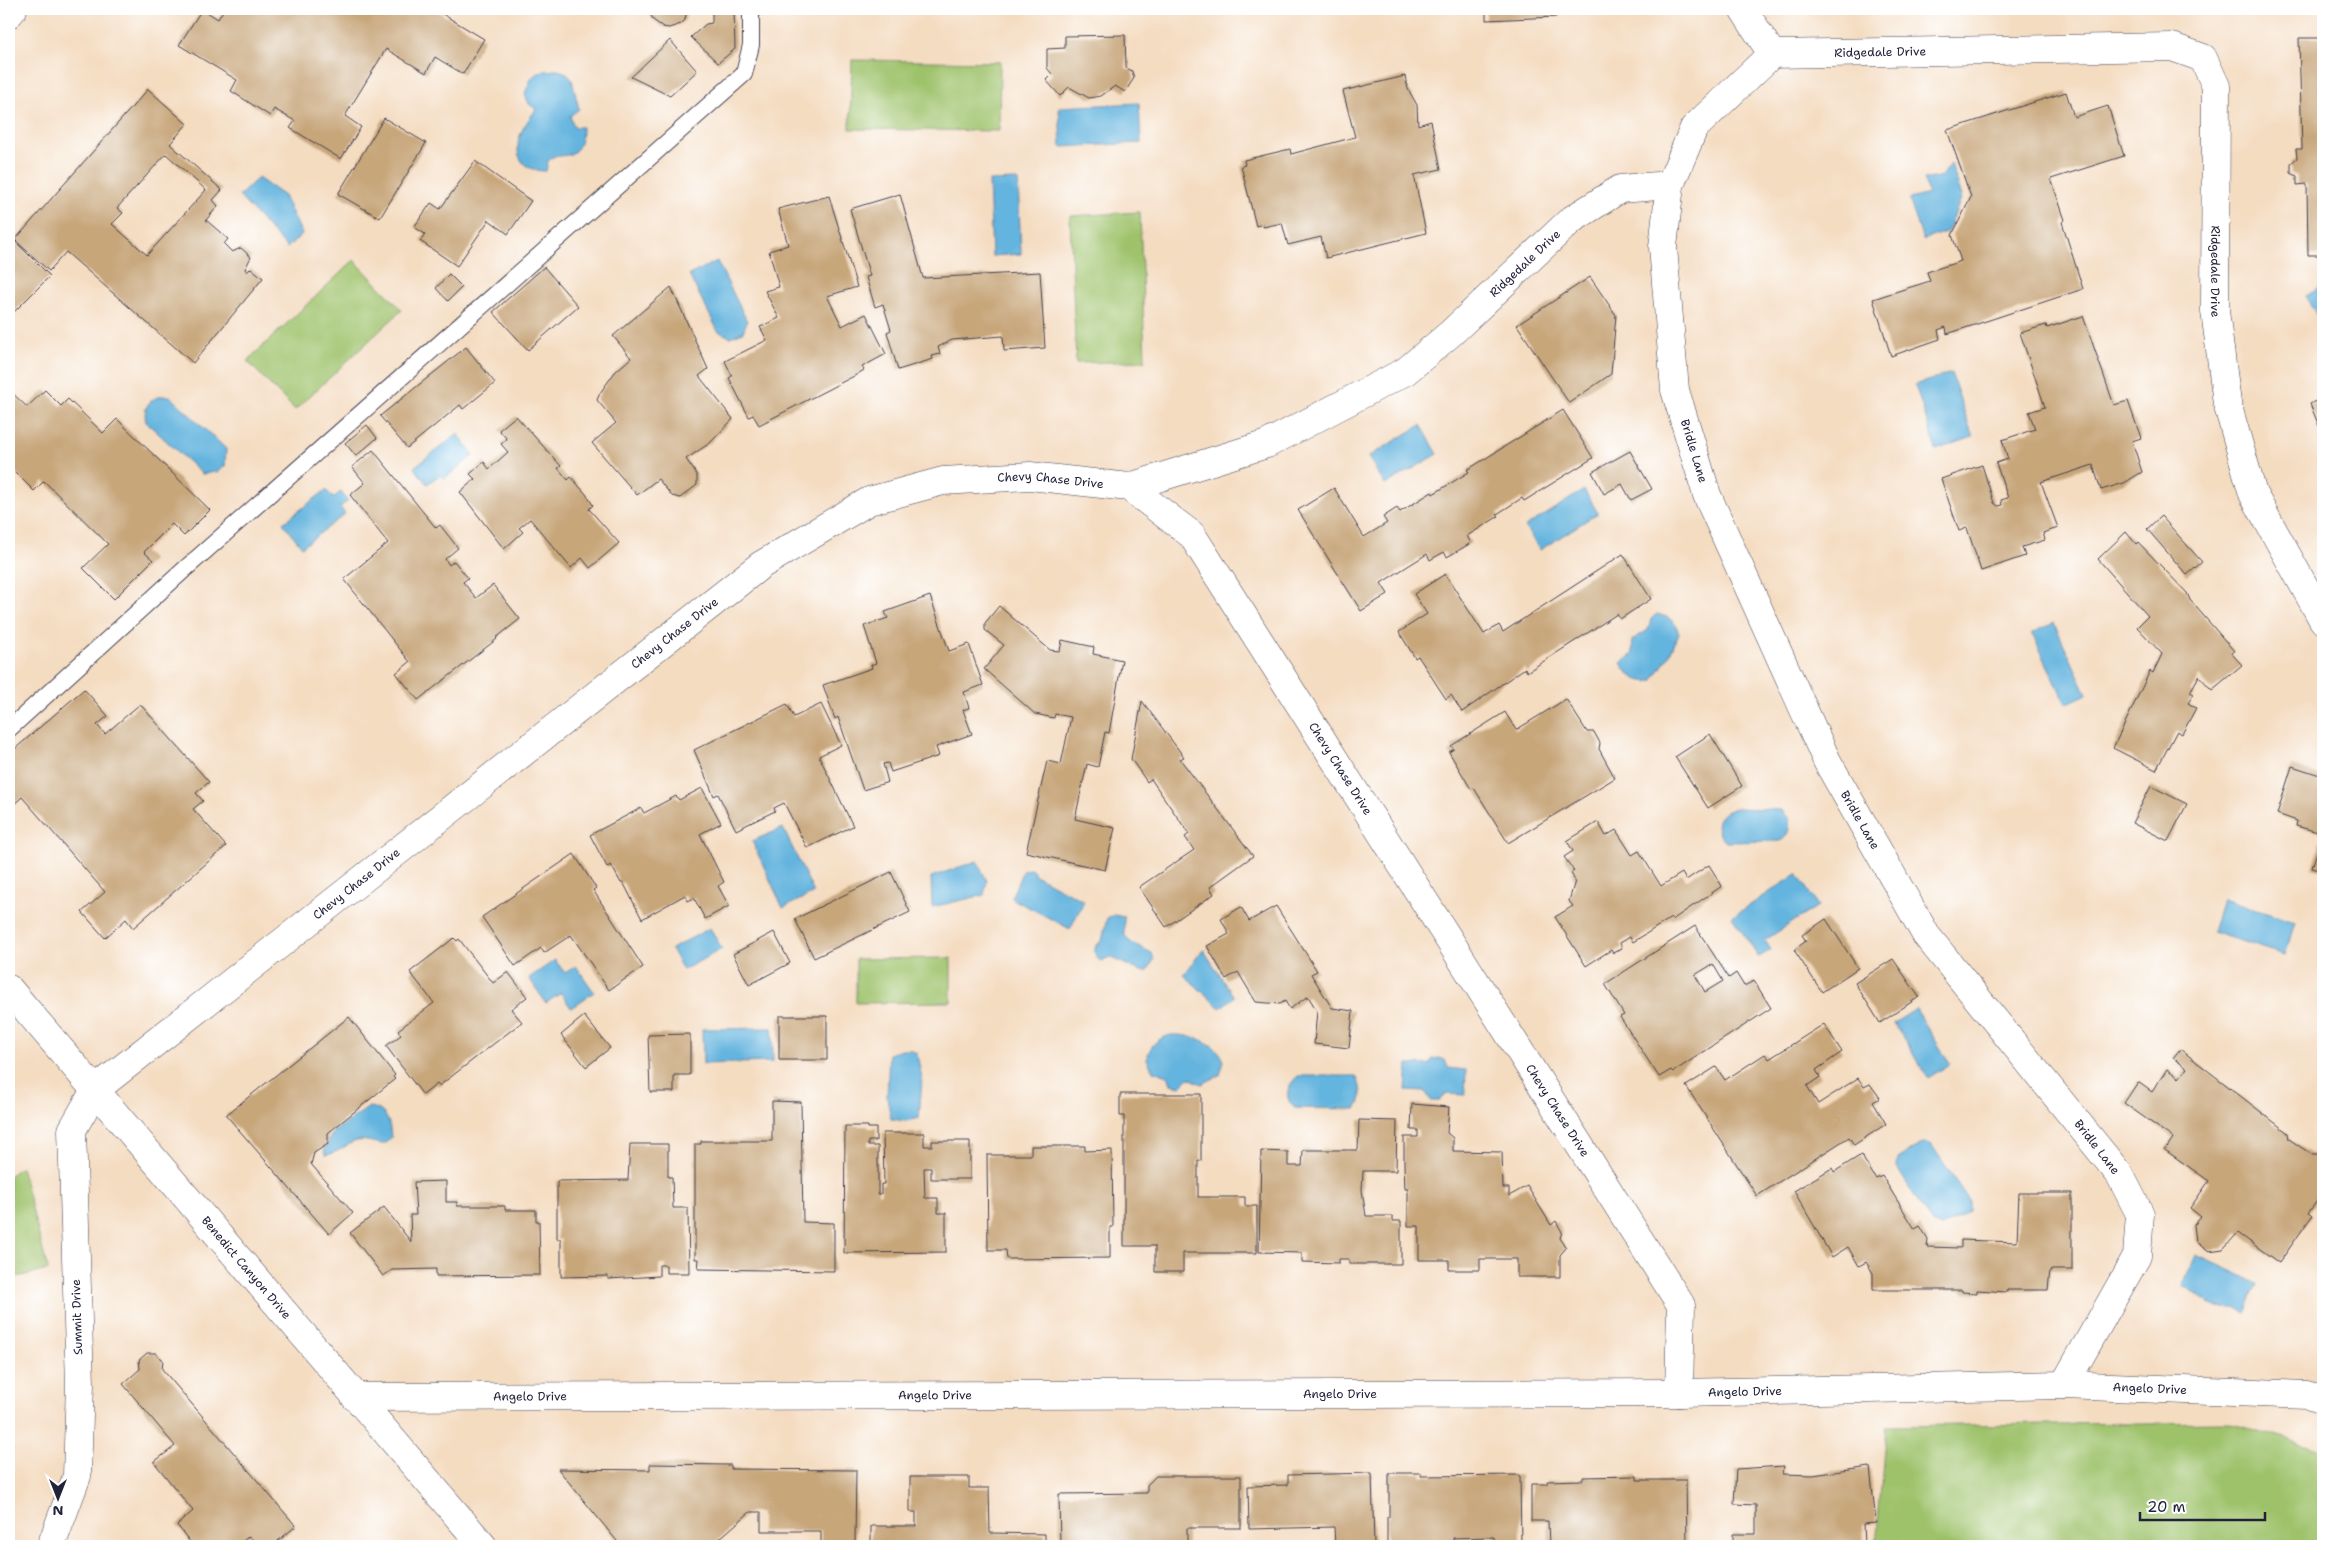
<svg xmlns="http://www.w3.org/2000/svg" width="2332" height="1555" font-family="'Shantell Sans',sans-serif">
<rect width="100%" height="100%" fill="#fff"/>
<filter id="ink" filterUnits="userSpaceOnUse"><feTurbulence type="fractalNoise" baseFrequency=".02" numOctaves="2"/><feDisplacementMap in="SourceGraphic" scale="10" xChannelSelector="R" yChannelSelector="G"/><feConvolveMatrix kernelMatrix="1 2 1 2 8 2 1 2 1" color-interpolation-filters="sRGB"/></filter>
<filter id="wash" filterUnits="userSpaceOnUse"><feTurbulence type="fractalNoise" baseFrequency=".0096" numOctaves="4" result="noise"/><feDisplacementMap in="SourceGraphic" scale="20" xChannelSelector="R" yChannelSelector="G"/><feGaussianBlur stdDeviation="1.12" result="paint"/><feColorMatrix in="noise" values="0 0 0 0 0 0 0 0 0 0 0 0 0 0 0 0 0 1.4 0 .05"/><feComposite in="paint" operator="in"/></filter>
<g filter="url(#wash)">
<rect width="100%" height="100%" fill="#f4dcc1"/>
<!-- green -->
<path fill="#9ec26b" stroke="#607253" d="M852,60L1000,62L999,131L850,129Z
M1140,212L1145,361L1076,363L1070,216Z
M354,260L402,310L295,410L247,361Z
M951,958V1002L856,1003V959Z
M21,1167L48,1270L16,1277L9,1268V1176Z
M2227,1422L2323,1450V1546H1876L1886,1426Z"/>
<!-- water -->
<path fill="#63b4de" stroke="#426b8c" d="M558,70L567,73L572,80L579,109L570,116L574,127H582C582,148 576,157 554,156L548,161L546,171C523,171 512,156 521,133C524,125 531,117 536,109L529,104L525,94C532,72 536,71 558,70Z
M1139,103L1141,143L1061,147L1059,107Z
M1951,164L1962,196L1948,231L1923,240L1909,199L1928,194L1924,180L1942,176Z
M258,178L284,196L302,234L287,248L239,196Z
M1018,180L1021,254L992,256L989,181Z
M717,261L747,321L743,332L730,337L718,331L689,275Z
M2323,286V327L2306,296Z
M1951,373L1973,437L1936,450L1915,385Z
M161,396H170L226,449L225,466L217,472L202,474L146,422C143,408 148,400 161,396Z
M1421,425L1438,454L1385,485L1368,457Z
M458,434L474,455L444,479L440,475L427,484L414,467Z
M326,490L333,498L341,492L348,501L340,507L345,514L302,547L283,523Z
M1584,490L1598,513L1540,550L1525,527Z
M1657,614C1670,617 1675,621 1679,633L1669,656L1652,681C1637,683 1629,676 1621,663L1633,654L1632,640L1648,630L1651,619Z
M2054,623L2087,694L2066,704L2032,633Z
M1738,808L1782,810L1789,819C1790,828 1789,835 1781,841L1726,842C1710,827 1717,811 1738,808Z
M783,828L814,893L783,908L752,841Z
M977,861L987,881L984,895L932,907L931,877Z
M1032,869L1035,875L1084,901L1070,929L1011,898L1023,870Z
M1797,874L1818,906L1765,940L1771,950L1759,957L1732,917Z
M2222,899L2295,922L2285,955L2212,932Z
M1114,915L1124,917V934L1130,942L1152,953L1154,960L1147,971H1140L1110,957L1102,961C1094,958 1094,953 1096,945L1102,941L1107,918Z
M710,928L722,949L683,970L671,949Z
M1203,949L1234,997L1220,1008L1184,975Z
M555,960L565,973L576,966L594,992L571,1008L561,993L546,1003L529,978Z
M1916,1009L1950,1064L1928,1078L1894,1023Z
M772,1028L773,1062L703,1064L702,1029Z
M1171,1035C1189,1034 1217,1041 1224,1061L1220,1075L1202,1084L1189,1078L1181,1086L1171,1084L1168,1075L1153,1071L1147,1059C1150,1045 1156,1039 1171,1035Z
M902,1050H911L917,1054L922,1079L919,1118L906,1121L891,1119L887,1097L889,1054Z
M1439,1058L1445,1060L1448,1068L1466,1070L1465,1095L1446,1094L1438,1101H1431L1425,1091L1406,1090L1408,1064L1429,1065L1433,1059Z
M1298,1076H1356C1361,1086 1364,1099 1356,1109L1295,1108C1283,1099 1287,1085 1298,1076Z
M369,1107C387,1109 390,1122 391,1138L384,1144C375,1144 368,1139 357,1141C345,1144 338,1154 325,1155L324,1151L333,1132Z
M1923,1143L1931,1144L1969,1201V1211L1942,1227L1933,1225L1897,1168L1898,1159Z
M2196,1255L2259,1284L2245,1313C2234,1307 2221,1310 2209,1304C2199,1299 2193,1290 2183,1285Z"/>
<g id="blocks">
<!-- building -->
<path fill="#c7a67a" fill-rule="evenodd" d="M202,9L218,19L224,9H434L484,39L463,74L435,57L426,73L386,49L345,116L361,127L341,159L290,128L295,121L274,109L270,116L231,91L237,80L179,45Z
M648,9H687L685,20L681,24L669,28L663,27L653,20Z
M712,9H734L735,49L718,63L691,37L706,24L712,23Z
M1486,9H1556V17L1486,20Z
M1125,35L1126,68L1132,71L1134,78L1125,92L1115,86L1101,96L1089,98L1069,87L1060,96L1046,80L1052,74L1047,68V49L1065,48V36Z
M2299,38H2323V255H2308L2307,184L2297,185V176L2291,173V163L2297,158L2296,149H2302Z
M670,40L697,71L670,96L631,77Z
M1405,76L1408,89L1417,105L1418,125L1431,121L1441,169L1414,175L1426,233L1326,258L1321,237L1288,245L1282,223L1263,227V224L1256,226L1241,166L1245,165L1244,160L1290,149L1291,154L1355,137L1343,91Z
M148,89L187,124L170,144L222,190L213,200L218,206L206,220L228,239L224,244L232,252L241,248L251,257L245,269L247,272L251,268L263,278L193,363L66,252L49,271L15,240ZM166,154L206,190L147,255L112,224L123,213L117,208Z
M2066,92L2074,117L2108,106L2124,156L2051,179L2065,220L2062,222L2083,289L1947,334L1946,327L1938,330L1940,339L1891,356L1873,299L1930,281L1927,272L1961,261L1952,235L1971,197L1947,130Z
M384,118L426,143L380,218L338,194Z
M475,161L531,201L508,234L489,220L457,266L420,241L425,234L414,227L431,203L440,209Z
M900,194L923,278L1040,272L1045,348L1004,351L1003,336L952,340L938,347L940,354L932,356L933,359L898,370L887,332L891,330L883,304L875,307L866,277L870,276L850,209Z
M829,196L857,287L827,296L842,326L866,314L886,354L862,367L864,370L856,375L759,425L753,415L749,417L729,378L732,376L725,361L767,340L760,327L779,318L765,291L779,287L769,251L788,245L778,209Z
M12,238L50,276L9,317V241Z
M544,267L578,306L528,350L493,312Z
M449,274L462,287L448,301L436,288Z
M1590,277L1616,315L1611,374L1569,403L1517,325Z
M671,287L708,369L699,376L733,419L710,443L686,459L697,475V485L680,498L672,496L658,479L637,495L592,443L616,423L597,400L600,393L615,372L631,358L613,336Z
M2083,316L2114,405L2128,401L2141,438L2132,441L2142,472L2124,483L2101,490L2093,465L2041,482L2058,528L2043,533L2045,540L2022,547L2025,556L1981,571L1967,528L1959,531L1941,479L1982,465L1994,503L1998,506L2002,505L2001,500L2008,498L1996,463L2008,459L2002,440L2035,429L2029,412L2045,407L2020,333L2046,325L2047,328Z
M466,347L495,383L463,409L460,405L407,448L380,416Z
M9,390L27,407L45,390L61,406L68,399L103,433L117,419L210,510L184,536L172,524L144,552L153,560L114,599L83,568L108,544L44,481L34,491L9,466Z
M2323,397V436L2310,404Z
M1563,410L1593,458L1524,501L1522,498L1497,514L1499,516L1467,536L1471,543L1447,557L1444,552L1430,560L1427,554L1381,583L1388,594L1361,611L1298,510L1334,488L1364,537L1387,523L1383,517L1397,508L1400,512L1432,492L1433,494L1469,472L1467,470Z
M516,416L561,466L558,468L568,480L571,477L586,494L593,505L589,509L619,543L590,568L582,558L571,568L530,519L519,528L523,532L504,549L460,492L475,479L470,474L484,462L489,469L508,452L501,444L507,439L499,430Z
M367,425L377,438L356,456L345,443Z
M373,450L436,528L440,525L458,548L445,559L449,565L454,561L468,578L463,582L476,598L493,585L520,619L496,638L497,639L418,700L396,673L410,662L344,579L388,543L350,495L365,483L352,467Z
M1630,451L1652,489L1631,500L1622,484L1604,494L1592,472Z
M2161,516L2202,562L2187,575L2147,529Z
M2126,532L2136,544L2138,542L2187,593L2190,600L2234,651L2231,653L2242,665L2212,690L2199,676L2190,692L2194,694L2188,703L2196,708L2182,734L2177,731L2156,770L2113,748L2150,671L2153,673L2162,654L2137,627L2148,616L2098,559Z
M1623,554L1651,599L1620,619L1617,614L1527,672L1525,668L1462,712L1451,695L1446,699L1418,656L1415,658L1399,632L1427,614L1414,594L1445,574L1484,634L1499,625L1503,632Z
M930,596L949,651L969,644L983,685L964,692L969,708L963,710L972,734L936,747L939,756L891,772L888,763L883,764L888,782L863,790L838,717L835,719L823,685L872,668L871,665L876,663L864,626L888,618L885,612Z
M999,606L1050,650L1060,651L1062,640L1094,647L1093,654L1122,660L1109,733L1105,732L1098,767L1087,764L1075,819L1115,828L1105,870L1026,852L1047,761L1061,764L1071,717L1055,714L1054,718L1035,714L984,669L1004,645L985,630V623Z
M84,689L108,716L97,725L105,734L140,704L209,782L196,793L203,801L193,809L226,846L133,928L126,919L105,938L82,912L105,892L22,797L9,809V754Z
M1566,699L1587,732H1594L1600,743L1599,749L1615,778L1508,843L1474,788L1471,789L1449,752L1454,749L1451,746L1505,712L1516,730Z
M1142,701L1184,757L1180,759L1253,856L1210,887L1214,894L1166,927L1139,887L1194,850L1185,837L1189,834L1151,779L1147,782L1131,759Z
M787,704L794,717L821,704L841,745L819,756L853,826L807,848L784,803L774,808L775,811L736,830L718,794L714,796L694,750Z
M1710,734L1742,786L1708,808L1675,757Z
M2292,766L2323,776V829L2319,828L2318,832L2296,826L2297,821L2277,814Z
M2151,786L2187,804L2168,841L2132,823Z
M702,788L721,823L700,834L724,882L718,886L729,906L705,919L694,898L688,901L685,895L642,919L623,882L621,883L611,865L607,867L590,835L641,808L644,813L676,796L679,800Z
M1598,822L1606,836L1616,830L1632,855L1639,851L1661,886L1682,873L1686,880L1709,865L1722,886L1672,920L1671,918L1633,942L1630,937L1620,943L1622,948L1613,953L1611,950L1586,966L1555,917L1573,906L1569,901L1575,881L1571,873L1574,871L1564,857L1573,851L1567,841Z
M2323,832V871L2312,868Z
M574,854L596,888L593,890L643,967L609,990L571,935L544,953L541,948L515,966L482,917Z
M891,872L910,912L814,958L795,919Z
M1276,906L1317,971L1311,974L1332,1008L1353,1011L1349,1048L1314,1044L1317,1011L1308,996L1290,1009L1285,1001L1280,1004L1256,1002L1238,972L1226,979L1207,946L1229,934L1221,919L1241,907L1249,921Z
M1826,919L1858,968L1822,992L1794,950L1806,941L1802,935Z
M1695,926L1729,978L1736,973L1744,986L1754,981L1771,1008L1673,1072L1671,1070L1659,1077L1620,1017L1624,1015L1605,984ZM1713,964L1723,981L1705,992L1695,975Z
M774,932L790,963L749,985L733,954Z
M454,938L457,941L459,939L493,983L508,972L527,997L511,1009L522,1022L439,1086L437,1084L423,1095L386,1046L401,1035L398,1030L434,1003L410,972Z
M1893,959L1919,997L1880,1023L1855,983Z
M584,1016L610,1048L586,1067L561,1035Z
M779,1016H827V1060H779Z
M349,1017L395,1075L393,1077L395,1079L328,1133V1144L314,1153L311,1164L353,1213L329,1234L226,1115Z
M1824,1024L1842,1052L1816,1070L1820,1077L1807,1086L1818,1104L1858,1078L1864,1087L1870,1084L1880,1098L1873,1102L1886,1124L1854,1145L1849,1137L1757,1196L1686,1086L1716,1067L1725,1080L1765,1054L1769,1059Z
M690,1034V1075H674V1092H650L648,1035Z
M2180,1049L2288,1133L2289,1139L2311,1154H2317L2323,1159V1193L2308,1213L2312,1216L2279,1263L2238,1233L2223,1249L2209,1251L2196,1241L2194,1225L2201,1217L2190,1208L2209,1181L2165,1150L2173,1138L2124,1103L2138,1082L2152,1092L2167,1069L2179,1078L2187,1068L2173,1058Z
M1120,1094H1201V1161H1198V1197H1245V1206H1257V1253H1183V1272H1155V1246H1124V1116H1120Z
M772,1101L801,1102L803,1222L834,1223V1271L698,1269L699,1259H695V1144H701V1141H772Z
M1412,1104L1449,1107L1447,1133L1453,1138V1151L1502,1152L1503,1188H1509V1196L1527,1186L1551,1225L1556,1221L1562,1232L1560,1238L1566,1248L1560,1255V1277H1517V1259H1480V1270H1449V1260H1419V1226H1408V1189H1405L1404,1166V1137H1418V1130H1411Z
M1359,1120L1397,1121L1396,1171H1363L1362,1190L1366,1216H1393V1221H1401V1264H1349V1259H1339V1263L1302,1262V1253L1259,1252L1261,1151L1288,1152V1166H1302L1303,1150H1358Z
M845,1126H868V1128H876V1141H868V1146H878V1194H881V1184H884L883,1133H924V1146H932V1141H970V1179H931V1168H924L925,1198H938V1213H946V1252L844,1253Z
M630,1144H668V1177H672L673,1208H688L689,1273H666V1265H659V1276L608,1279V1276L561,1277V1239H557V1181L628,1180Z
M1031,1146H1085V1151L1112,1150L1113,1227H1110V1258L1007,1259L1006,1250H988L987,1155H1031Z
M1861,1155L1876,1179L1882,1176L1915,1229L1920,1226L1928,1239L1927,1247L1961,1248V1240L2017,1242L2019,1193H2072V1270H2050L2048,1290H2007V1292L1977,1290V1293L1962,1292V1290H1873V1273L1866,1262L1859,1266L1848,1247L1832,1257L1794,1191L1832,1168L1834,1172Z
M446,1181V1202H457V1206H505V1210H536V1221H539L540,1275L436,1276V1269L392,1270L383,1276L350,1233L384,1207L411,1242L410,1215H416L414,1182Z
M9,1282L13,1293V1410L9,1412Z
M147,1353H156L163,1360L162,1369L296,1526L272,1546H258L249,1536L237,1546H193L177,1525L193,1511L154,1462L175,1446L123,1384L140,1369L139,1360Z
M9,1434L13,1444L9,1446Z
M650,1464L731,1465V1469L856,1470L855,1544H821V1531H761V1512H750L711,1546H621L558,1469L650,1470Z
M1784,1466L1783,1474L1813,1475L1870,1467L1876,1523L1863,1524L1864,1546H1733V1534H1756V1505L1734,1504L1736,1469Z
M1372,1473L1374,1546H1335L1334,1527L1249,1529L1248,1486L1288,1485V1475Z
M1389,1473H1421V1476L1520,1475L1521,1546H1494V1537L1453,1538V1546H1387V1517H1389Z
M1156,1476H1241V1528H1187V1545L1182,1546H1060L1059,1494L1147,1493V1485Z
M1637,1476V1480H1686L1687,1546H1549L1548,1521H1531V1484H1547V1481L1583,1480V1477Z
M910,1477H969V1488H989L990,1533L1045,1534V1546H871V1526H916V1512H910Z"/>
</g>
</g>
<g filter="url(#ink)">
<use href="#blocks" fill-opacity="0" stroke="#423e4f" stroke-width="1"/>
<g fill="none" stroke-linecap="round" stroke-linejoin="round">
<defs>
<path id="lane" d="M9,729L186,568L744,74L751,45V9"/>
<g id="street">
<path d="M1743,9L1772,54"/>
<path d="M9,14L13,9"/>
<path id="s1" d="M1129,487L1267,444L1406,371L1451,333L1571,220L1620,189L1670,185"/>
<path id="s2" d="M9,989L483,1546"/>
<path id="s3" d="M2064,1385L2137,1256L2140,1214L2120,1175L1926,935L1827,761L1707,495L1675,390L1663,247L1670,185L1694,128L1772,54L2172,47L2203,58L2216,86L2215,311L2227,403L2253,494L2323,620"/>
<path id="s4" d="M355,1397L1679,1393L2064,1385L2307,1395L2323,1400"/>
<path id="s5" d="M51,1546L77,1476L80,1384L72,1130L95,1090L761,565L869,501L943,481L1030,476L1129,487L1192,535L1681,1305L1679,1393"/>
</g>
</defs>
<!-- lane casing -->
<use href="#lane" stroke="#423e4f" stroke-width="18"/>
<!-- street casing -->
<use href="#street" stroke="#423e4f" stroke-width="29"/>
<!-- lane -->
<use href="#lane" stroke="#fff" stroke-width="16"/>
<!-- street -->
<use href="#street" stroke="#fff" stroke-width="28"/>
</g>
</g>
<g text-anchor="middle" stroke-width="4" stroke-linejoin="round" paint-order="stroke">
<!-- street labels -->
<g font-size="12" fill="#22223b" stroke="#fff">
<text dy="4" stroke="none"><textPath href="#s3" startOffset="1628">Ridgedale Drive</textPath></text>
<text dy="4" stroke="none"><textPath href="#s1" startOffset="462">Ridgedale Drive</textPath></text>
<text dy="4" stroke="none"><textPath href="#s3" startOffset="2169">Ridgedale Drive</textPath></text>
<text transform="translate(1694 451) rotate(73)" y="4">Bridle Lane</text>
<text dy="4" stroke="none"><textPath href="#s5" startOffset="1625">Chevy Chase Drive</textPath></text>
<text dy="4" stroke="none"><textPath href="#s5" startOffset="1205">Chevy Chase Drive</textPath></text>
<text dy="4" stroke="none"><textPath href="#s5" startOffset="2060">Chevy Chase Drive</textPath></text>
<text transform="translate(1860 820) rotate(60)" y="4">Bridle Lane</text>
<text dy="4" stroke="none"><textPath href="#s5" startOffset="800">Chevy Chase Drive</textPath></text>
<text dy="4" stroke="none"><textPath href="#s5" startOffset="2465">Chevy Chase Drive</textPath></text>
<text transform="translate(2097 1147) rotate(52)" y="4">Bridle Lane</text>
<text dy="4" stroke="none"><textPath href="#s2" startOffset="366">Benedict Canyon Drive</textPath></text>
<text transform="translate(77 1317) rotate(-92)" y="4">Summit Drive</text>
<text dy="4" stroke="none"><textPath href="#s4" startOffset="1795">Angelo Drive</textPath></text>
<text dy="4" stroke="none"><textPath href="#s4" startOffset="1390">Angelo Drive</textPath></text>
<text dy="4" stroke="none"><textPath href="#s4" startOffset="985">Angelo Drive</textPath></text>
<text dy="4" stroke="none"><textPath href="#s4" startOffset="580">Angelo Drive</textPath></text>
<text dy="4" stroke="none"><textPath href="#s4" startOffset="175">Angelo Drive</textPath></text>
</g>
</g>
<!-- margin -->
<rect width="2332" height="1555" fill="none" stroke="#fff" stroke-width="30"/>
<!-- north arrow -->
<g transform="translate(58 1498) rotate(180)" stroke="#ffffff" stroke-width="4" paint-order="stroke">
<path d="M0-4L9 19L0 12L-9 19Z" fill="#22223b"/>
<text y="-8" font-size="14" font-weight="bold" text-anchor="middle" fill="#22223b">N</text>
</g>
<!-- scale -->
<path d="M2140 1512v8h125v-8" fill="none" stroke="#22223b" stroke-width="2.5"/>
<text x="2147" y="1512" font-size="15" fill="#22223b" stroke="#ffffff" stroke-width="4" paint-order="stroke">20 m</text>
</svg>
